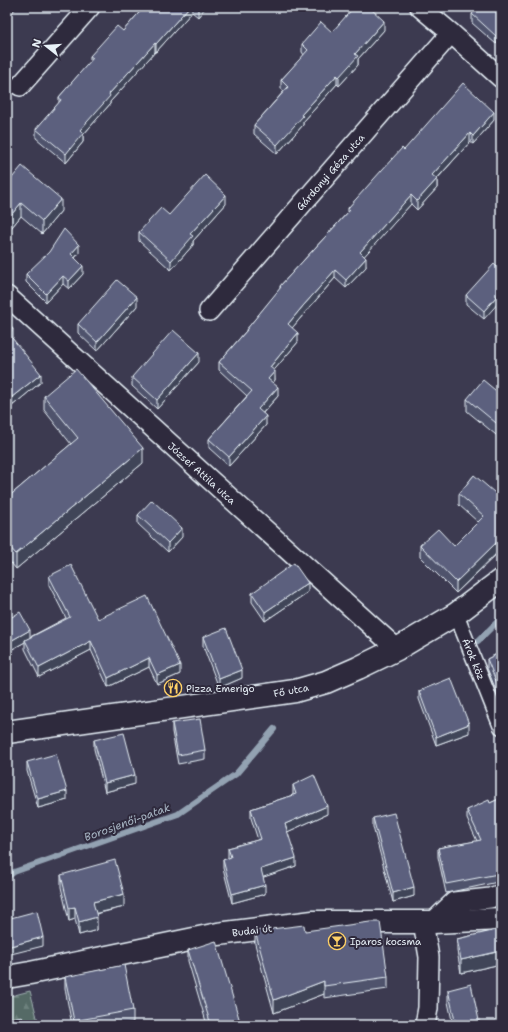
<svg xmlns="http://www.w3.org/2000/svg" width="508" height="1032" font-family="'Shantell Sans',sans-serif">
<defs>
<pattern id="forest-firs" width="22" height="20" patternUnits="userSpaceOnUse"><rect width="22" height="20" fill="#556b66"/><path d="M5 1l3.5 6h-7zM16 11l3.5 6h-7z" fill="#6d817d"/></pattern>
</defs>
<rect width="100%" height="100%" fill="#3c3a50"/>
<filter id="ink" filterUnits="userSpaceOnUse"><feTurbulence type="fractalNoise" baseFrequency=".025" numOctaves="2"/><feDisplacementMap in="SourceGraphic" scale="8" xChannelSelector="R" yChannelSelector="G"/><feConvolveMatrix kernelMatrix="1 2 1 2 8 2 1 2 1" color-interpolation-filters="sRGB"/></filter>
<g filter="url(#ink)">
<!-- forest -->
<path fill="url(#forest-firs)" stroke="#9eaeaf" d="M30,991L39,1025H28L25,1019L7,1024V997Z"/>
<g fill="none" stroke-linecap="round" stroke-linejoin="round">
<!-- stream -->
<path stroke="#93a2b2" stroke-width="6" d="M478,641L501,618
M7,877L14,872L178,814L236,774L274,729"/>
<defs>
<path id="pedestrian" d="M456,614L501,727"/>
<path id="minor" d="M420,7L451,33L501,78
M20,86L90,7
M7,296L397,649
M209,311L451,33
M423,922L429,957L428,1008L425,1025
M433,922L454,902L490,898L501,894"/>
<path id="tertiary" d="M7,732L295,691L326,682L358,668L397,649L456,614L501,580
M7,977L30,973L218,934L313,922H433L501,919"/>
</defs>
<!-- pedestrian casing -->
<use href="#pedestrian" stroke="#e8f1f8" stroke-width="17"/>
<!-- minor casing -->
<use href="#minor" stroke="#e8f1f8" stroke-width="22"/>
<!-- tertiary casing -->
<use href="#tertiary" stroke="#e8f1f8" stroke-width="25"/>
<!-- pedestrian -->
<use href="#pedestrian" stroke="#2f2a3d" stroke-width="14"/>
<!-- minor -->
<use href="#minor" stroke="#2f2a3d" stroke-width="19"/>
<!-- tertiary -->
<use href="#tertiary" stroke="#2f2a3d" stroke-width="22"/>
</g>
<!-- wall -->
<path fill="#4f536c" stroke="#e8f1f8" d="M144,7H206L198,17L192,12L156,52H155L110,102V104L83,135V142L66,163L36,138V129L59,103V97L90,62V56L123,31Z
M501,7V38L496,44L472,23V14Z
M384,30L358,59V65L339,86L337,84L303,122V125L277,154L254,134V125L284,91L281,89V80L304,55L302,52V44L332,32Z
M494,120L473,144L470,142L437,179V188L417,210L411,204L364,256L366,267L346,288L335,278L292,328L298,342L274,370L275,380L273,383L278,396L263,413L266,425L229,466L209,448V439L247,396L219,370V362L246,331V330L280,289V286L348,212V208L404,150Z
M7,184L61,211L42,234L21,216L7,233Z
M226,204L193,241V245L171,270L139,241V232L169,215Z
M79,253L75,258L83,274L69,289L63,284L46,302L26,282V274Z
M501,271L484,319L466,304V295Z
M137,306L97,351L78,333V324Z
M7,322L12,338L41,382L12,406L7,400Z
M199,362L157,409L132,386V377Z
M501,395V439L467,411V399Z
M44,396L143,463L16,569L7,558V498L71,444L44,410Z
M474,475L499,552L456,593L420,557V545L454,546L478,522L459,505V494Z
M138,515L182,537L168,552L138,524Z
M49,576L98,619L180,674L157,684L149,667L108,687L91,650L39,677L25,649V642L7,652V620L30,637L66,618L49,585Z
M308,592L265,621L252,602V593Z
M203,637L242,678L219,688L203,646Z
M501,652V702L487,668V659Z
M419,691L469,733L436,745L419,699Z
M172,723L205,750V759L178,764L172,732Z
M94,740L135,784L105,792L94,749Z
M27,762L67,800L38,808L27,771Z
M293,785L327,814L287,832L296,866L263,877L265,894L232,903L223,868V860L228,858V848L258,840L251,818V809L293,795Z
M501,798V883L498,884V882L446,893L438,857V848L477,841L467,819V810L490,803Z
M373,818L414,896L393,902L373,827Z
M61,875L124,907L96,914L97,930L79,935L75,919L69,921L61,887Z
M501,929V964L461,973L457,951V939Z
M255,931H305L388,977V989L324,998V994L274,1013L255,944Z
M188,950L241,1025H207L188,961Z
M65,977L133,1010V1022L119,1025H72L65,989Z
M448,990L480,1025H453L448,1002Z"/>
<!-- shaded-wall -->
<path fill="#404458" stroke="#e8f1f8" d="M9,7H17L7,18V9Z
M189,7H192V12L156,52V44Z
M198,7H206L198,17Z
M384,21V30L358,59V65L339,86V77L355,54Z
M501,30V38L496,44V36Z
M155,43V52L110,102V104L83,135V142L66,163V154L80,130L109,94Z
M337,75V84L303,122V125L277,154V145L301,115Z
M494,112V120L473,144V136Z
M470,133V142L432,184V175Z
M437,179V188L417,210V201Z
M226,195V204L193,241V245L171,270V261L190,234Z
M411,195V204L360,261V252Z
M61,199V211L42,234V221Z
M21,203V216L7,233V220Z
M79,245V253L71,262V254Z
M366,258V267L346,288V280Z
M83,266V274L69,289V281Z
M335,270V278L303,315L288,333V324L303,306Z
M63,276V284L46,302V294Z
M501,291V300L484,319V311Z
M137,297V306L97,351V342Z
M13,329V338L8,342V333Z
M298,333V342L270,375V367Z
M199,353V362L157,409V400Z
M275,371V380L268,388V379Z
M41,374V382L12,406V397Z
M278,387V396L258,418V409Z
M266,416V425L229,466V457Z
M143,448V463L16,569V554Z
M182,528V537L168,552V543Z
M501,538V549L456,593V582Z
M308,583V592L265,621V612Z
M30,630V638L25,640V642L7,652V643Z
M91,641V650L39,677V668Z
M149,658V667L108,687V678Z
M180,665V674L157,684V675Z
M242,670V678L219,688V679Z
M469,724V733L436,745V737Z
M135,775V784L105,792V783Z
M67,791V800L38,808V799Z
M327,806V814L285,833V824Z
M296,858V866L261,878V869Z
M265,885V894L232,903V894Z
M414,887V896L393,902V893Z
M124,894V907L93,914V902Z
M75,907V919L69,921V908Z
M97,917V930L79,935V922Z
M43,937V946L7,955V947Z
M501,951V964L461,973V960Z
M324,981V994L274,1013V1000Z"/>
<!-- building -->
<path fill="#5c617e" stroke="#e8f1f8" d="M144,7H189L156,44L155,43L109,94L110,96L80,130L83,133L66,154L36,129L61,100L59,97L93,58L90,56L117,26L123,31Z
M354,7H369L384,21L355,54L358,56L339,77L337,75L301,115L303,116L277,145L254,125L288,87L281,80L308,50L302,44L321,22L332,32Z
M478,7H501V30L496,36L472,14Z
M463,83L494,112L473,136L470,133L432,175L437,179L417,201L411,195L360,252L366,258L346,280L335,270L303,306L288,324L298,333L270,367L275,371L268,379L278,387L258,409L266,416L229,457L209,439L252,391L219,362L247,330H246L281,287L280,286L350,210L348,208L382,170L402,148L404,150Z
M22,166L61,199L42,221L21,203L7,220V184Z
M205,175L226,195L190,234L193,236L171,261L139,232L161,208L169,215Z
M64,229L79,245L71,254L83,266L69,281L63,276L46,294L26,274L49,252Z
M494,264L501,271V291L484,311L466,295Z
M117,280L137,297L97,342L78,324Z
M7,322L13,329L8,333L41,374L12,397L7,391Z
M173,330L199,353L157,400L132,377Z
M76,369L143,448L16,554L7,544V498L78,438L44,396Z
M483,380L501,395V427L467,399Z
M474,475L501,498V538L456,582L420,545L438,529L454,546L484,516L459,494Z
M152,500L182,528L168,543L138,515Z
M294,563L308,583L265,612L252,593Z
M71,565L98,619L147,596L180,665L157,675L149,658L108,678L91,641L39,668L25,640L70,617L49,576Z
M20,612L30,630L7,643V620Z
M226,628L242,670L219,679L203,637Z
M501,652V693L487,659Z
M451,678L469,724L436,737L419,691Z
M200,719L205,750L178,755L172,723Z
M124,733L135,775L105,783L94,740Z
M56,754L67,791L38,799L27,762Z
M314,775L327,806L285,824L296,858L261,869L265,885L232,894L223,860L231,857L228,848L261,839L251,809L296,794L293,785Z
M501,798V874L498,875V874L446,884L438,848L481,840L467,810L489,800L490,803Z
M394,813L414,887L393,893L373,818Z
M115,860L124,894L93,902L97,917L79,922L75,907L69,908L61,875Z
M37,911L43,937L7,947V919Z
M370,922H380L388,977L324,986V981L274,1000L255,931L304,925L305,931Z
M501,929V951L461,960L457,939Z
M216,941L241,1025H211L188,950Z
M124,965L133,1010L74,1021L65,977Z
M471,984L480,1025H456L448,990Z
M22,1016L24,1025H7V1019Z"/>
</g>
<!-- icons -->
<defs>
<symbol id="restaurant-ring" viewBox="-11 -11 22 22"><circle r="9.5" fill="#2f2a3d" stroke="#ffd166" stroke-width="1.5"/><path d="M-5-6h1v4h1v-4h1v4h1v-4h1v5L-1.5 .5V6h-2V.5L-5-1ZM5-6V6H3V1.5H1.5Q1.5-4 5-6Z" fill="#ffd166"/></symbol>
<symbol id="bar-ring" viewBox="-11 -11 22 22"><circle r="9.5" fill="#2f2a3d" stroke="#ffd166" stroke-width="1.5"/><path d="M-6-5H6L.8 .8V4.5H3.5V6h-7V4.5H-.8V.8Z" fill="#ffd166"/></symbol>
</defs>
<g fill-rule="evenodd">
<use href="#restaurant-ring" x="163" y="678" width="20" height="20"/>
<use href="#bar-ring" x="327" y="931" width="20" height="20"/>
</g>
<g text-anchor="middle" stroke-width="4" stroke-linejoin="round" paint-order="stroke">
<!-- street labels -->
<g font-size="10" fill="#e8f1f8" stroke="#2f2a3d">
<text transform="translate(330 172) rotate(-49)" y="4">Gárdonyi Géza utca</text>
<text transform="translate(202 473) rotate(42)" y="4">József Attila utca</text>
<text transform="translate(474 659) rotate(68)" y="4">Árok köz</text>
<text transform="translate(291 690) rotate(-11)" y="4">Fő utca</text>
<text transform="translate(252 930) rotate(-7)" y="4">Budai út</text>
</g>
<!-- poi labels -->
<g font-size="10" fill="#e8f1f8" stroke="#2f2a3d" text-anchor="start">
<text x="186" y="692">Pizza Emerigo</text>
<text x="350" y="945">Iparos kocsma</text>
</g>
<!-- water labels -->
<g font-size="11" font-style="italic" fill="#a8b6c4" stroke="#2f2a3d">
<text transform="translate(127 822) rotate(-20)" y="4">Borosjenői-patak</text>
</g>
</g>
<!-- margin -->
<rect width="508" height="1032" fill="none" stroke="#2f2a3d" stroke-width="24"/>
<rect x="12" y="12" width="484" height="1008" fill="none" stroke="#e8f1f8" stroke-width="1.5" filter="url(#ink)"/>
<!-- north arrow -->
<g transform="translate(46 46) rotate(287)" stroke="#2f2a3d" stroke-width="3" paint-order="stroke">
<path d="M0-3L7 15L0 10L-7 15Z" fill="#e8f1f8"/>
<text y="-6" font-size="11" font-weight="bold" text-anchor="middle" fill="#e8f1f8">N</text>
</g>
</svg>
